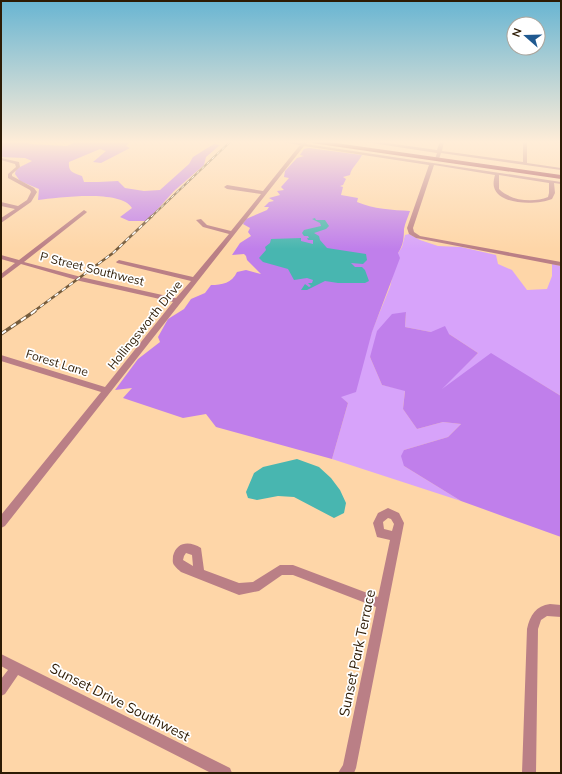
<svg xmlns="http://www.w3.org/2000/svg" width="562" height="774" font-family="Mulish,sans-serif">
<rect width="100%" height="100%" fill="#fed6a8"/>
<!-- green -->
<path fill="#d7a3fa" d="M409,234L420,240L438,246L461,247L496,255L498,264L512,270L527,290L547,289L552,276V264L561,266V396L533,379L438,391L478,353L449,334L431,332L405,327L406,312L370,357L382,385L405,390L403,409L417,429L443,422L461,424L448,437L404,450V466L461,501L332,459L348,403L340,397L364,358L372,331L390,287L398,253L402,247L405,235Z"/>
<!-- forest -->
<path fill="#c07feb" d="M1,141H28L30,144L67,146L77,141H131L126,146L130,148L101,163L93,162L106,151L100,149L69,162C68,172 73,173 82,176L84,182H98L118,181L125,188L144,191L160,190L189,164L193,157L214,144L220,145L206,157L204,165L174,191L147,221H129L120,217L132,208C120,189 58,198 38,200L39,189L20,181L15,174L16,169L32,161L25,158L1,157Z
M309,148L362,155C358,163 351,168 350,175L343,177L346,179L343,185L340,186L343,187L341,195L358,198L357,202C373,209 393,210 410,211C408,217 405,223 404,229C404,238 403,246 398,253L400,258L372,332L356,392L341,397L348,403L332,459L216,427L206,414L183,418L123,398L132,388L115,390L138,359L160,342L158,337L168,319L184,309L191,299L205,293L211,285C222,285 232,283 237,272L246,270L261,274L247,260L246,256L244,254L232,255L240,243L251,236L248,232L250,228L243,224L246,219L267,210L269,207H264L269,202L274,201L269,198L280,195L277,191L284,190L281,187L289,178L284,177L285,171L297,158L304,156L300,155L304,149Z
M406,312L405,327L431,332L445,326L449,334L478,353L442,389L491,353L561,396V537L461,501L404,466L401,456L404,450L448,437L461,424L443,422L417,429L403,409L405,391L382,385L370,357L377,331L392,314Z"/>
<!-- water -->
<path fill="#48b6b0" d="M315,218L316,220H325L329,226L326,229L314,233L319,236L320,240L327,248L366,254L367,260L363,264L351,263L355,267H362L365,270L369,281L365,283H338L325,281L307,290H301L305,284L309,287L311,286L308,283H312L313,280L307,278L294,280L288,269L263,262L259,258L266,250L265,247L270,243L271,239L301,238V241L313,244V240H308L307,238H309L308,236H304L302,233L304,230L321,226L320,223L312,219Z
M297,459L319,467L331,478L340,490L346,503L344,513L334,518L294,497L278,496L257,500L248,498L246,492L254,473L263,467Z"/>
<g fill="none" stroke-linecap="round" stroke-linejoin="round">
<!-- minor -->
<path fill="#ba7f86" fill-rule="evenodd" d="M278,141L302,143L304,141H308L306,144L561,182V184L554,183L555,193L552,199C538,205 499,206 494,187C493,183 494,179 495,175L434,165L413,228L414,232L420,236L561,262V266L416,238L409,234L407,228L429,165L304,146L5,526L1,528V515L101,392L1,361V355L105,387L173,302L80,281L21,264L1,279V274L15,263L1,259V255L19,260L84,210L87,212L86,213L24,262L81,277L176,298L191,281L117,263L116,262L119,260L193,277L229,234L203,227L196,220L201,219L207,225L231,231L261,194L227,189L224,187L227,185L263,191L300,145ZM499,175L549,183V193L548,197C533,203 511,201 499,189Z
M363,141H373L437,150L440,141H444L442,151L523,162V141H527V163L561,168V170L441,153L439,159L437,160L435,159L437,153L365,142Z
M551,141H561V143Z
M1,158L19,162L20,167L12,174V176L34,188L37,192L31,202L1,223V218L15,209L1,206V202L18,206L27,200L31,192L30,190L8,178V174L16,167L15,164L1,160Z
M388,508L399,513L404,523L356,768L354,773H338L343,765L376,607L293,575H282L259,591L239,595L181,572C179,570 176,568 174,565C172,562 173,559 173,556C177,541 190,541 201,548L204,570L239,583L253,582L280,565H293L378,597L390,540L377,537L373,523L378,513ZM388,518L391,519L394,524L392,531L384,529L383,522ZM186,553L192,555L193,566L183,560L184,556Z
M550,604L561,605V617L547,616L541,620L538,629L536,773H522L527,629C530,615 536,606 550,604Z
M1,654L230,768L232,773H211L18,675L5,694L1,696V679L8,670L1,666Z"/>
<!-- major -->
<path fill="#8f2640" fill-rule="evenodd" d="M309,141H322L561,175V179L312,143Z"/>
<defs>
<path id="rail-far2" d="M151,217L231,141"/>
<path id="rail-far1" d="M33,312L113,253L152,216"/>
<path id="rail" d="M1,334L35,311"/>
</defs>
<!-- rail-far2 casing -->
<use href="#rail-far2" stroke="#755c3d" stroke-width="2"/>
<!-- rail-far1 casing -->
<use href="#rail-far1" stroke="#755c3d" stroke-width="2.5"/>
<!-- rail casing -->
<use href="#rail" stroke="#755c3d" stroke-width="3.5"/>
<!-- rail-far2 -->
<use href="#rail-far2" stroke="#fff" stroke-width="1" stroke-dasharray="3.5" stroke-linecap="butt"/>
<!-- rail-far1 -->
<use href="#rail-far1" stroke="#fff" stroke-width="1.5" stroke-dasharray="4.5" stroke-linecap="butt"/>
<!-- rail -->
<use href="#rail" stroke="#fff" stroke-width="2" stroke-dasharray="6" stroke-linecap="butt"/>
</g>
<!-- sky -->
<linearGradient id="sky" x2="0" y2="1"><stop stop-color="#68b5d2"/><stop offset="0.57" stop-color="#ffedd8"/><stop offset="1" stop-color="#ffedd8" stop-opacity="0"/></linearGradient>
<rect width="562" height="249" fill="url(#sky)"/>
<g text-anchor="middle" stroke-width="3.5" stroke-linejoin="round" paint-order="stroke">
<!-- street labels -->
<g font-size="12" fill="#2d1b04" stroke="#fff">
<text transform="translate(92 269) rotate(14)" y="4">P Street Southwest</text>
<text transform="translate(145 325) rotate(-51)" y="4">Hollingsworth Drive</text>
<text transform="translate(57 363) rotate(17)" y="4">Forest Lane</text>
</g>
<!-- near-street labels -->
<g font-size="14" fill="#2d1b04" stroke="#fff">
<text transform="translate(357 653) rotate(-78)" y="5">Sunset Park Terrace</text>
<text transform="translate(120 702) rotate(27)" y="5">Sunset Drive Southwest</text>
</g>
</g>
<!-- border -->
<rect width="562" height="774" fill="none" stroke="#2d1b04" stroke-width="4"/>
<!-- north arrow -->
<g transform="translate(526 36) rotate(290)"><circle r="19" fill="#ffffff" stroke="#aba49b"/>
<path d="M0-3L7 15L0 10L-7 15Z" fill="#1f5990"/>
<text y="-6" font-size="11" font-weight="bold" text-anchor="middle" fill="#2d1b04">N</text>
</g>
</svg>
